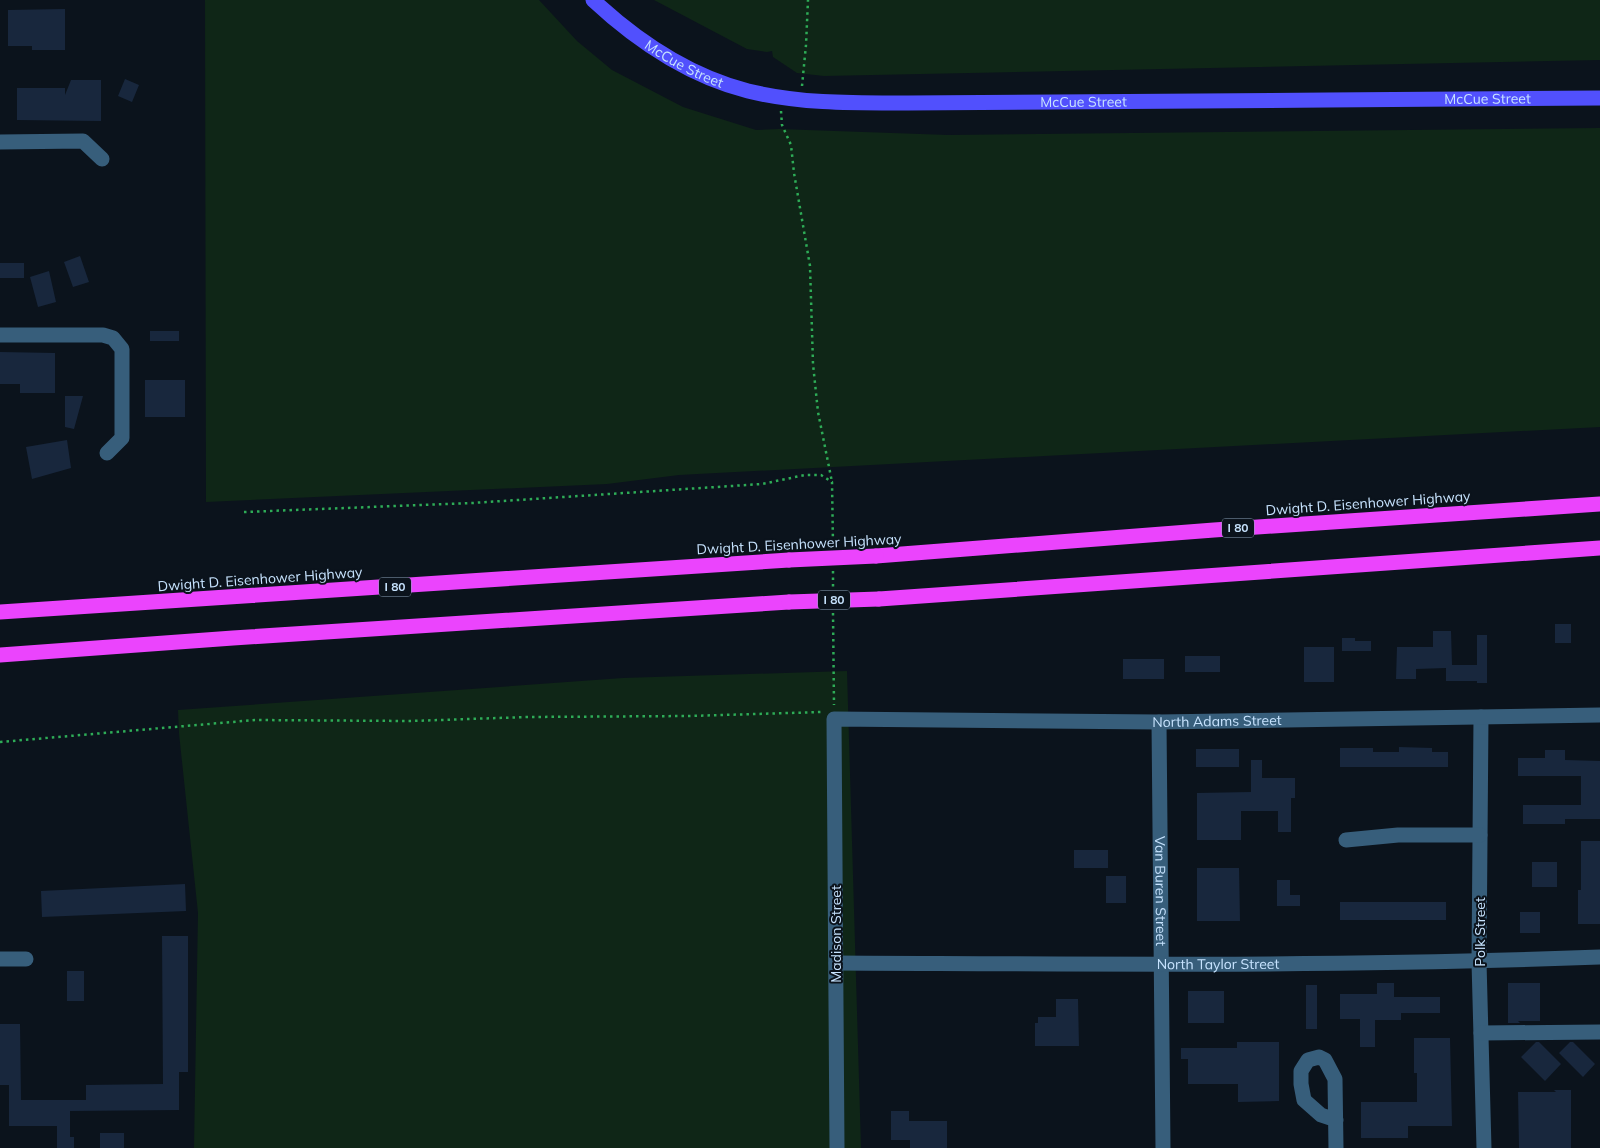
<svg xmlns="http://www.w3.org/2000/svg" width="1600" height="1148" font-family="Mulish,sans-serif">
<rect width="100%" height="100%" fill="#0b131c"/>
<!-- green -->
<path fill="#0f2617" d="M205,0H539L577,41L612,70L683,107L756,130L779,129L948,135L1600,128V427L679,475L607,484L206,502Z
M654,0H1600V60L824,76L797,73L773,57L772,51L767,52L747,49Z
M847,671L861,1148H194L198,913L179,733L178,710L623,678Z"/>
<!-- building -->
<path fill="#18273d" d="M65,9V50H32V46H8V10Z
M125,79L139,85L132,102L118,96Z
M71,80H101V121L17,120V88H65V95Z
M80,256L89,282L73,287L64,262Z
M0,263H24V278H0Z
M49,271L56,302L38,307L30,277Z
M150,331H179V341H150Z
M0,352L55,353V393H20V384H0Z
M145,380H185V417H145Z
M65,396H83L74,429L65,427Z
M67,440L71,468L32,479L26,447Z
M1555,624H1571V643H1555Z
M1433,631H1451L1452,665H1477V635H1487V683H1477V681H1446V668L1416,669V679H1396L1397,647H1433Z
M1342,638H1355V641H1371V651H1342Z
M1304,647H1334V682H1304Z
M1185,656H1220V672H1185Z
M1123,659H1164V679H1123Z
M1399,747L1432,748V752H1448V767H1340V748H1373V752H1399Z
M1196,749H1239V767H1196Z
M1545,750H1565V760L1600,761V819H1565V824H1523V805H1581V776H1518V758H1545Z
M1251,760H1262V778H1295V798H1291V832H1278V811H1241V840H1197V793L1251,792Z
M1581,841H1600V924H1578V890H1581Z
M1074,850H1108V868H1074Z
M1532,862H1557V887H1532Z
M1197,868H1239L1240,921H1197Z
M1106,876H1126V903H1106Z
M1277,880H1290V895H1300V906H1277Z
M185,884L186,911L42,917L41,891Z
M1340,902H1446V920H1340Z
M1520,912H1540V933H1520Z
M162,936H188V1072H179V1110L70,1111V1137H74V1148H57V1126H9V1085H0V1024H20L21,1100H86V1085L163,1084Z
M67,971H84V1001H67Z
M1377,983H1394V997H1440V1013H1401V1020H1375V1047H1360V1019H1340V994H1377Z
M1508,983H1540V1021H1518L1520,1023H1508Z
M1306,985H1317V1029H1306Z
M1188,991H1224V1023H1188Z
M1056,999H1078L1079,1046H1035V1023H1038V1017H1056Z
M1414,1038H1450L1452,1126H1408V1138H1361V1102H1417V1073H1414Z
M1237,1042H1279V1101L1238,1102V1084H1188V1059H1181V1048H1237Z
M1536,1042H1539L1561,1064L1545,1081L1521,1057Z
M1570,1042H1573L1595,1064L1583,1077L1559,1053Z
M1554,1090H1571V1148H1519L1518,1092H1556Z
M891,1111H909V1121H947V1148H910V1140H891Z
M100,1133H124V1148H100Z"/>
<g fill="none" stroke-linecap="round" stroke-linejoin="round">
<!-- path -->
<path stroke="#2eac57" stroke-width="2.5" stroke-dasharray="2.5 4" stroke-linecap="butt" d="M802,86L806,45L808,0
M781,111L782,125L791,145L794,173L810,266L813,364L818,412L832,482
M244,512L472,503L762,484L805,475H821L832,482L833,545
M833,571V588
M833,613L834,705
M0,742L255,720L411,721L527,717L689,716L822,712"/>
<!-- minor -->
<g stroke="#375e7b" stroke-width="15">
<path d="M0,142L83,141L102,159"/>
<path d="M0,335H103L113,338L122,349V438L107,453"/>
<path d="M1481,717L1479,962L1484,1148"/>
<path id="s1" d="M1159,722L1163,1148"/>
<path d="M1346,840L1398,835H1480"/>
<path d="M0,959H26"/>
<path id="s2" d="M836,963C1091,964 1345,967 1600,957"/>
<path d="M1481,1033L1600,1032"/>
<path d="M1336,1120L1321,1115L1304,1100L1301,1084V1071L1308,1060L1319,1057L1325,1060L1335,1079L1336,1148"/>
<path id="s3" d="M837,1148L834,719L1159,722L1600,715"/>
</g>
<!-- major -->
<path stroke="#5150fd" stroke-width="15" id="s4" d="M593,0C637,41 689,76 748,91C801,104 855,103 908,103C957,103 1005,102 1054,102C1236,101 1418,99 1600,98"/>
<!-- highway -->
<path stroke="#eb44fd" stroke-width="15" d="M876,556L1214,530L1600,504
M879,599L1600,548
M0,612L789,560
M0,655L233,638L789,602"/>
<!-- highway-bridge -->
<path stroke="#eb44fd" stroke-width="15" d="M789,560L876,556
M789,602L879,599"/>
</g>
<g text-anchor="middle" stroke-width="4" stroke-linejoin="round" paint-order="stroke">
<!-- shield labels -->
<g fill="#0b131c" stroke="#8fa5ba" stroke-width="1">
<rect x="1222" y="518.5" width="32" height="19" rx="4"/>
<rect x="379" y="577.5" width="32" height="19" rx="4"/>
<rect x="818" y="590.5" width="32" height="19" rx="4"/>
</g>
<g font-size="12" font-weight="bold" fill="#c7e3fe">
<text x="1238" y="532">I 80</text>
<text x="395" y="591">I 80</text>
<text x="834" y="604">I 80</text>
</g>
<!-- street labels -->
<g font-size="14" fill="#c7e3fe" stroke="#0b131c">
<text dy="5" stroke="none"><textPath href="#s4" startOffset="112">McCue Street</textPath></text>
<text dy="5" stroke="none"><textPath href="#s4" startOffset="922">McCue Street</textPath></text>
<text dy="5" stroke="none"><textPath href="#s4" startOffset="518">McCue Street</textPath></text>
<text transform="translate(1368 503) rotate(-4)" y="5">Dwight D. Eisenhower Highway</text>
<text transform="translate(799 544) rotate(-3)" y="5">Dwight D. Eisenhower Highway</text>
<text transform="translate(260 579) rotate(-4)" y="5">Dwight D. Eisenhower Highway</text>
<text dy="5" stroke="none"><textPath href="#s3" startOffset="812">North Adams Street</textPath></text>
<text dy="5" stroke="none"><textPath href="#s1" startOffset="169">Van Buren Street</textPath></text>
<text transform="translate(1480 932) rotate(-90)" y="5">Polk Street</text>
<text transform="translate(836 934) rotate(-90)" y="5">Madison Street</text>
<text dy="5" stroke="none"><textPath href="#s2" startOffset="382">North Taylor Street</textPath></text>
</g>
</g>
</svg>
